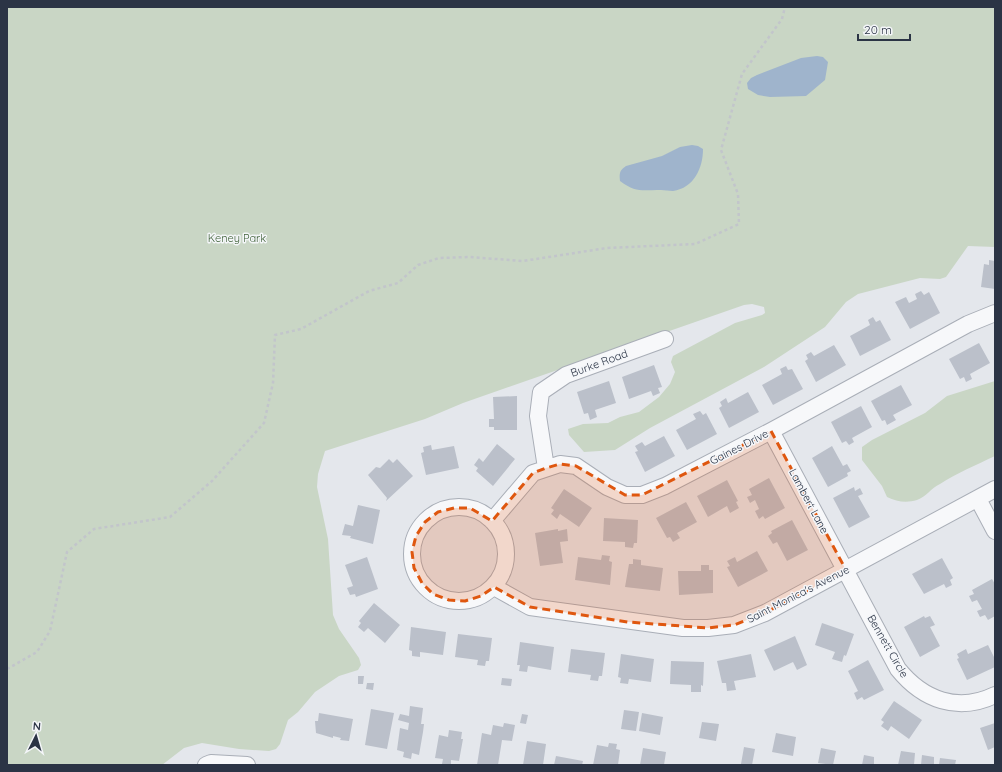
<svg xmlns="http://www.w3.org/2000/svg" width="1002" height="772" font-family="Quicksand,sans-serif">
<rect width="100%" height="100%" fill="#e4e7ec"/>
<!-- green -->
<path fill="#c9d6c5" d="M7,7H995V247L968,246L946,277L940,279L920,278L858,294L846,302L825,327L764,367L650,428L615,450L584,452L569,435L568,429L583,424L608,423L620,417L639,412L659,397L670,384L675,372L671,362L673,356L735,323L762,315L765,313L764,307L752,304L744,305L463,403L425,419L325,451L318,474L317,487L328,539L333,615L339,629L359,658L361,665L358,670L339,676L315,692L298,712L288,720L280,744L276,749L269,751L239,749L202,743L184,748L162,765H7Z
M995,381V456C976,465 957,473 940,484C931,488 926,497 917,500C907,503 897,502 887,497L882,486L862,460V447L872,440L925,413L947,396Z"/>
<!-- water -->
<path fill="#9fb4cc" d="M817,56L823,57L828,62L825,80L806,96L770,97L758,95L748,89L747,83L751,78L757,75L801,58Z
M692,145L698,146L703,149C703,168 694,188 673,191C669,191 665,190 661,190C642,190 636,193 620,181C619,173 620,170 626,166L662,156L680,147Z"/>
<!-- building -->
<path fill="#bbc0ca" d="M989,260L995,261V289L981,287L984,264L989,265Z
M921,291L924,295L929,292L940,313L910,329L895,302L906,297L909,303L917,299L915,294Z
M873,317L876,322L880,320L891,340L860,356L850,336L870,325L868,320Z
M979,343L990,363L970,374L972,379L966,382L964,377L960,379L949,359Z
M834,345L846,365L816,382L805,361L808,359L806,355L811,352L814,356Z
M654,365L662,387L658,388L660,393L653,396L651,391L629,399L622,377Z
M786,366L788,370L792,369L803,389L773,405L762,385L782,374L780,369Z
M609,381L616,403L595,410L597,417L590,420L588,413L584,414L577,392Z
M901,385L912,405L893,415L896,420L887,425L885,420L882,421L871,401Z
M748,392L759,412L729,428L719,408L722,406L720,402L726,398L728,403Z
M517,396V430H494V427H489V419H494L493,397Z
M861,406L872,427L852,438L854,442L849,445L846,441L842,443L831,422Z
M700,411L703,415L706,413L717,434L687,450L676,430L696,419L693,414Z
M664,436L675,456L645,472L635,452L638,451L635,446L642,442L645,446Z
M497,444L515,459L493,486L476,471L478,468L474,465L479,458L483,462Z
M431,445L432,450L454,446L459,468L426,475L421,453L424,452L423,447Z
M832,446L843,466L847,464L851,471L847,473L848,476L828,487L812,458Z
M389,459L393,463L397,459L413,476L386,501L387,498L368,475L376,467L380,468Z
M769,478L785,508L765,519L763,516L759,519L755,511L759,509L755,500L750,503L747,497L752,495L749,489Z
M727,480L738,501L736,502L739,508L730,513L727,506L708,517L697,496Z
M854,487L855,491L860,488L863,494L858,496L870,517L849,528L833,498Z
M564,489L592,508L579,527L560,514L557,519L551,514L554,510L551,508Z
M686,502L697,522L677,533L680,538L673,542L670,537L667,538L656,518Z
M358,505L380,510L373,544L350,538L351,536L342,535L345,524L353,526Z
M604,518L638,520L637,543H634L633,548L625,547V542L603,541Z
M792,520L808,550L787,561L777,542L773,544L768,536L772,533L771,531Z
M558,529V531L567,529L568,541L560,542L563,563L540,566L535,533Z
M757,551L768,571L738,587L727,567L730,566L727,561L735,557L737,562Z
M602,555L610,556L609,561L612,562L610,585L575,580L578,557L601,560Z
M367,557L378,589L356,597L355,594L350,595L347,588L353,586L345,565Z
M942,558L953,578L950,580L952,585L946,588L944,584L924,594L912,574Z
M633,559L641,560V565L663,568L660,591L625,587L629,564H633Z
M701,565H709V570H713V593L679,595L678,571H701Z
M992,579L995,584V616L988,620L985,615L980,617L977,611L982,609L977,600L972,602L969,596L974,594L972,590Z
M374,603L400,625L385,643L368,628L364,632L358,627L361,623L359,621Z
M924,616L925,618L930,616L935,625L930,627L940,646L920,657L904,627Z
M822,623L854,634L846,656L844,655L842,662L832,659L835,652L815,645Z
M411,627L446,632L443,655L420,652V657L412,656V651L409,650Z
M458,634L492,638L489,661H486L485,666L477,665L478,660L455,657Z
M795,636L807,665L797,670L793,662L774,671L764,650Z
M520,642L554,647L551,670L528,666L527,672L519,671L520,665H517Z
M988,645L995,659V667L967,680L957,659L959,658L957,654L966,649L968,654Z
M571,649L605,653L602,676H599L598,681L590,680L591,675L568,672Z
M621,654L654,659L651,682L629,679L628,684L620,683L621,678L618,677Z
M751,654L756,677L734,681L736,690L727,691L726,683H722L717,661Z
M868,660L884,690L864,700L862,697L857,700L854,693L858,691L848,671Z
M671,661L704,662L703,686L701,685V692H691V685L670,684Z
M358,676H364L363,684H358Z
M502,678L512,679L511,686L501,685Z
M367,683H374L373,690L366,689Z
M894,701L922,720L909,739L891,726L888,731L881,726L884,722L881,720Z
M410,706L423,708L421,724H424L423,732L419,755L412,753L411,759L403,757L404,752L397,750L400,728L408,730L409,723L398,720L400,714L409,716Z
M371,709L394,713L387,749L365,745Z
M624,710L639,712L636,731L621,729Z
M319,713L353,719L349,741L340,740L341,738L333,736V738L316,733L315,721H318Z
M642,713L663,717L660,735L639,731Z
M522,714L528,715L526,724L520,723Z
M702,722L719,724L716,741L699,738Z
M504,723L515,725L512,741L502,740L498,765H477L482,733L491,735L493,725L503,727Z
M995,723V747L988,750L980,728Z
M449,730L462,732L461,739H463L459,761L451,760V765H447L442,764L443,759L435,758L439,735L448,737Z
M776,733L796,737L793,756L772,752Z
M527,741L546,744L543,765H523Z
M609,743L617,744L616,749L620,750L618,765H593L597,745L608,747Z
M744,747L755,749L752,765L741,764Z
M643,748L666,752L664,765H640Z
M821,748L836,751L833,765L818,763Z
M901,751L915,753L914,765H898Z
M864,755L874,757V765H862Z
M922,755L934,757V765H921Z
M556,756L583,761L582,765H554Z
M940,758L956,760L955,765H939Z"/>
<g fill="none" stroke-linecap="round" stroke-linejoin="round">
<defs>
<path id="minor" d="M771,431L898,669C923,700 958,713 995,695
M546,468L538,416L541,392L566,375L665,339
M978,499L995,531
M412 554a47 47 0 1 1 94 0a47 47 0 1 1-94 0Z
M492,521L533,473L560,464L576,466L607,487L625,495H642L665,486L771,431L968,324L995,313
M494,587L530,607L683,628H708L734,625L765,613L995,489
M206,765L211,763L247,765"/>
</defs>
<!-- minor casing -->
<use href="#minor" stroke="#a9aeb7" stroke-width="18"/>
<!-- path -->
<path stroke="#c2c5cb" stroke-width="2.5" stroke-dasharray="3 3" stroke-linecap="butt" d="M7,669L37,652L50,631L67,552L94,529L170,517L212,481L264,423L273,383L275,335L301,329L369,291L398,283L418,265L439,258L469,257L523,261L607,248L695,244L739,224L738,194L721,150L742,74L782,19L785,7"/>
<!-- minor -->
<use href="#minor" stroke="#f7f8fa" stroke-width="16"/>
</g>
<!-- marked area -->
<path fill="#df570f" fill-opacity="0.2" stroke="#df570f" stroke-width="3" stroke-dasharray="8 5" stroke-linejoin="round" d="M771,431L846,570L765,613L734,625L708,628L628,622L530,607L494,587L481,596L465,601L449,600L433,594L422,583L414,568L412,552L416,536L425,522L438,512L454,508H470L492,521L533,473L546,468L560,464L576,466L625,495H642Z"/>
<g text-anchor="middle" stroke-width="3" stroke-linejoin="round" paint-order="stroke">
<!-- park labels -->
<g font-size="11" fill="#3f6138" stroke="#f4f6f9">
<text x="237" y="242">Keney Park</text>
</g>
<!-- street labels -->
<g font-size="11" fill="#2b3445" stroke="#f4f6f9">
<text transform="translate(599 363) rotate(-20)" y="4">Burke Road</text>
<text transform="translate(739 447) rotate(-27)" y="4">Gaines Drive</text>
<text transform="translate(809 501) rotate(62)" y="4">Lambert Lane</text>
<text transform="translate(798 594) rotate(-27)" y="4">Saint Monica's Avenue</text>
<text transform="translate(888 646) rotate(60)" y="4">Bennett Circle</text>
</g>
</g>
<!-- border -->
<rect width="1002" height="772" fill="none" stroke="#2b3445" stroke-width="16"/>
<!-- north arrow -->
<g transform="translate(36 736) rotate(5)" stroke="#f4f6f9" stroke-width="3" paint-order="stroke">
<path d="M0-3L7 15L0 10L-7 15Z" fill="#2b3445"/>
<text y="-6" font-size="11" font-weight="bold" text-anchor="middle" fill="#2b3445">N</text>
</g>
<!-- scale -->
<path d="M858 34v6h52v-6" fill="none" stroke="#2b3445" stroke-width="2"/>
<text x="864" y="34" font-size="12" fill="#2b3445" stroke="#f4f6f9" stroke-width="3" paint-order="stroke">20 m</text>
</svg>
